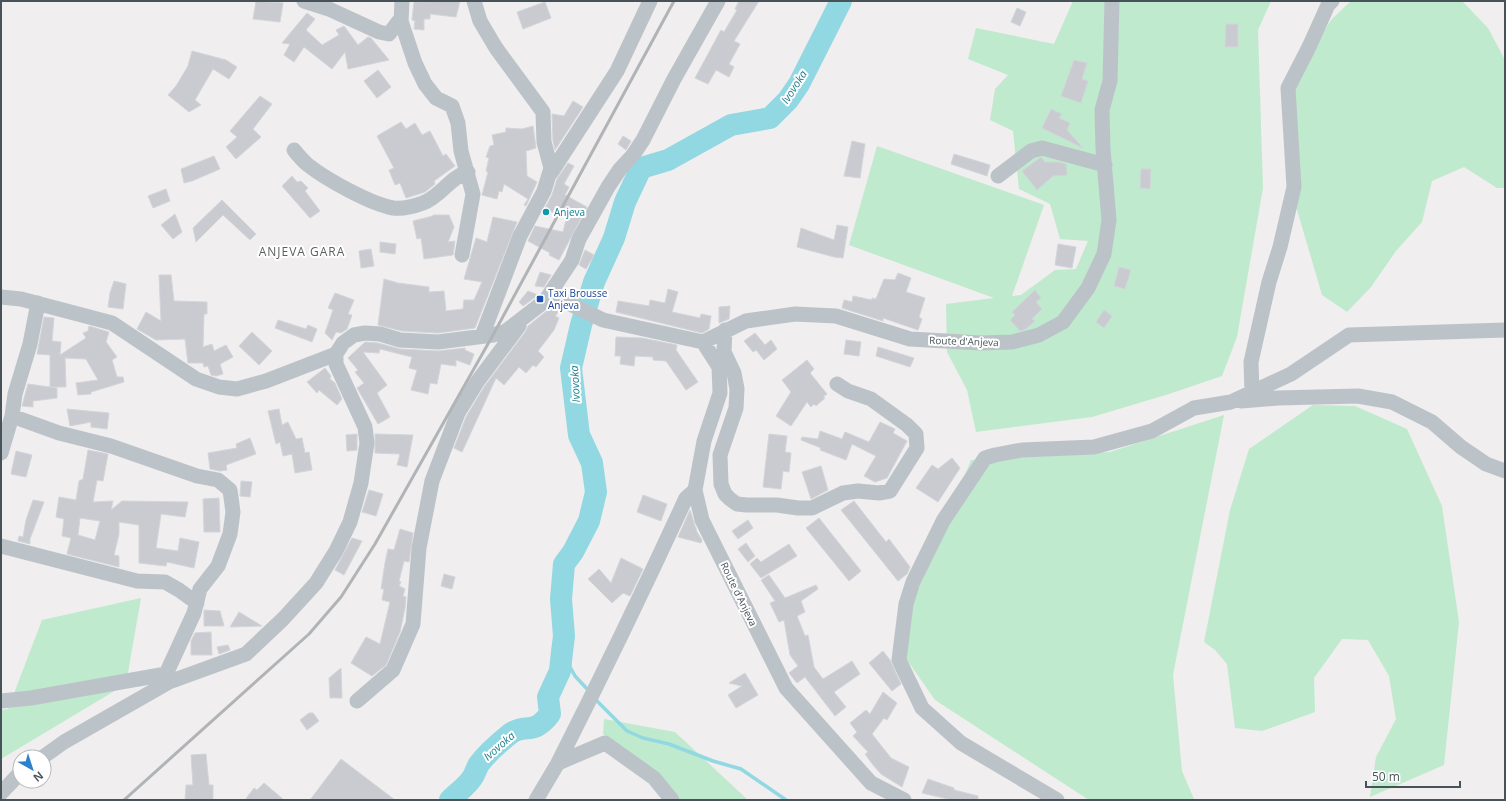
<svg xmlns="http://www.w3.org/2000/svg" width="1506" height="801" font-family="'Open Sans',sans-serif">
<rect width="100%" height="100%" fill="#f0eeee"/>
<!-- green -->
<path fill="#c0eacd" d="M1073,1H1271L1258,30L1263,188L1237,337L1222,376L1169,394L1092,417L976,432L967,390L947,352L946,304L994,298L849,245L877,146L1044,205L1012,296L1021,295L1055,270L1076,269L1088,241L1060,239L1050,204L1019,189L1013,131L990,120L995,89L1008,75L968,59L976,28L1054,44Z
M1351,1H1462L1488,28L1505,60V188H1497L1464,167L1432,181L1422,222L1396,251L1371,287L1347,312L1322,295L1288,179L1287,82L1332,19Z
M1313,405L1355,406L1407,429L1442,506L1459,622L1444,765L1370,797L1376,757L1396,719L1389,676L1368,640L1342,639L1314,678L1315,712L1262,731L1235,728L1227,664L1215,650L1204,642L1230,510L1249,449Z
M1224,415L1173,675L1182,771L1194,799L1089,800L935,700L905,657L910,610L971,460L1110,452Z
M141,598L126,684L1,759V710L8,709L42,620Z
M604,719L675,732L748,800H678L650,768L603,734Z"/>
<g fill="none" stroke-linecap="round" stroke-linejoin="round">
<!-- stream -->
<path stroke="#92d8e2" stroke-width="3.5" d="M562,652L575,676L589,691
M595,699L627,731L643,738L669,744L713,761L741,769L786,800"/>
<!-- river -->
<path stroke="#92d8e2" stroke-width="22" d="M450,800C457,793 467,786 472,778C475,774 476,769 479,764C487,753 500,742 510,734C526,722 532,737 550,714L548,697L560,671L562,652L564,636L561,599L564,564L573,552L589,521L596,492L592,463L579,435L571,368L581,325L594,282L614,238L625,202L641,168L668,160L731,125L770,118L788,100L799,84L841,1"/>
</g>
<!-- building -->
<path fill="#c9cbd0" stroke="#d2d5d9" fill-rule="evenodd" d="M256,1L283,3L280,22L253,19Z
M460,1L456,17L430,14V19H424V30L414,29L415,21L412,20L414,2Z
M739,1H759L734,41L740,44L729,64L734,67L729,77L716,70L708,84L695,78L721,30L724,32L737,10L735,9Z
M545,2L551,18L523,29L517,12Z
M1017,8L1026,12L1020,26L1011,22Z
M307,13L315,19L306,30L322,45L339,35L336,30L344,26L358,45L368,37L371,38L389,60L348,69L345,52L332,69L304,47L294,62L284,55L290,44L282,43Z
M1226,24H1238V47H1225Z
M192,51L226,60L237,67L229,79L213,69L195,100L201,105L189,112L168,95L176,86L188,66Z
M1074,60L1087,63L1082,79L1088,81L1081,103L1061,96Z
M378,70L391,87L377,98L364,81Z
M260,96L272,104L253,129L261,137L236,159L226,147L237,137L230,131Z
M573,101L583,107L555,150L553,141L552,114L564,116Z
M1051,109L1062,114L1059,118L1070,123L1067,130L1083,148L1042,128Z
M401,122L406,129L415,123L422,135L430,131L443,156L446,154L455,166L434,181L435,184L425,192L406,198L400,183L395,185L389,170L394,168L377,136Z
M533,126L536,148L526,151L527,176L537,182L526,206L524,205L528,199L504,184L502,192L499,191L497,199L482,195L488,172L486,171L489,158L486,157L490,146L494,145L492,135L506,132V128L522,129Z
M623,136L631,141L626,150L618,144Z
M852,141L865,144L860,178L844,176Z
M954,154L990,165L987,176L951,164Z
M214,156L220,169L192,181L184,183L181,169Z
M1041,157L1045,162H1058L1066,164L1067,175L1053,176L1037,190L1022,171Z
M568,163L574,166L564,184L569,187L565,195L587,207L559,260L549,255L550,253L528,241L535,226L563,232L567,216L544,210L552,195L557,179Z
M1141,169H1151L1150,189L1140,188Z
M292,176L297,182L301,181L308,188L305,191L320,211L310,218L282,186Z
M166,189L170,201L153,208L148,196Z
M222,200L256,234L250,240L223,215L196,242L193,228Z
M175,214L182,232L173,239L161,225Z
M433,215H449L454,227L448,242L455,241L453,255L424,259L421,238L417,239L413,221L433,216Z
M493,217L517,222L475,328L438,333L402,331L378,325L384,279L398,283L429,287V292L444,291L446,311L463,309L464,300H474L482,282L464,279L476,238L487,242Z
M837,225L848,227L843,258L834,257L797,247L801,228L834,240Z
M380,242L396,244L395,254L380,252Z
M1058,244L1076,247L1072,268L1055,265Z
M371,249L374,266L361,268L359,251Z
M585,250L594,255L586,269L579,265Z
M1119,267L1131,270L1125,289L1114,286Z
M540,272L551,275L544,287L535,286Z
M898,273L911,278L906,292L925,298L919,317L922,319L918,330L883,318V321L842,308L844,300L852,302L853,296L872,300V298L876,299L884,279L895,280Z
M159,275H171L174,301L207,302V314H204L203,347L212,344L214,351L226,345L233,357L220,364L223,374L216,376L211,375L208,366L204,367L203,363H188L185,339L156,340L137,329L146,312L161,321Z
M114,281L126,284L123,309L108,307L110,293Z
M668,289L678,292L672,312L700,318L701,314L711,316L709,329L702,333L616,312L618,301L649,306L650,300L665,303Z
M1035,290L1041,298L1036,302L1042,309L1032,319L1035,321L1026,329L1020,331L1010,320L1015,315L1012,312Z
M528,291L538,295L523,306L519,302Z
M335,293L354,300L348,314L352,315L347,329L341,333L336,332L332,340L325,333L333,310L328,308Z
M730,306L729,319L719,323V307Z
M548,310H560L555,316L559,318L554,330L538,351L544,357L536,367L533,365L526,373L519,367L504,385L496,378L462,452L454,448L466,417L484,387L526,331L528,326Z
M1104,310L1112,316L1104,328L1096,322Z
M44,317L54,318L52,341L61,342L60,355L86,338L83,333L88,331L89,326L109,332L106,342L117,357L112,360L117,377H123L124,382L91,392V394L78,395L76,383L98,380L86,359L65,358L66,387H50V355L37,354Z
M278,320L306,329L308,325L317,329L312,342L275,328Z
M252,332L272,351L259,365L239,346Z
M755,333L765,345L771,340L777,349L764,360L756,350L753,352L744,341Z
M616,337L642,338L677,345L676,350L698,382L686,390L666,361L653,360V357L635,356L634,366L620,364L621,356H615Z
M846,340L861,342L859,356L844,354Z
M365,342L378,343L400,349L438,351L465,348V350L474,354L470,365L456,360V366L441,364L437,384L430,383L428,394L411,390L417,370L409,368L412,357L380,349L379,353L363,352L387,385L377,393L390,417L378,424L357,388L364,383L355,372L358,370L348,358Z
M878,347L914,358L910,367L876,356Z
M807,360L814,369L810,373L827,394L823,397L825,398L816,406L814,404L811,407L807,402L791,426L776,416L791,392L782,380Z
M325,368L331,376L330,379L335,383L342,399L337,405L319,390L317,393L307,382Z
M28,384L57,388V398L33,401V407L22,406Z
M67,409L109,413L107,429L91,427V422L70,426Z
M279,409L282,425L288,422L296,439L302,438L305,453L309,452L312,470L295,473L292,454L283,456L280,442L276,444L268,411Z
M880,422L895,429L893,433L907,441L887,478L875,482L864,476L876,456L852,444L846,460L820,450L821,448L801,440L802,437L818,439L820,431L842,439L845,432L869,442Z
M357,434V450L347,451L346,435Z
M375,434L413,435L407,467L397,465L400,454L375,453Z
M769,434L787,436L785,452L791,453L789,472L783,471L781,489L763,487Z
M250,438L256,454L226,465L227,470L220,471L210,469L208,453L237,448L236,444Z
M88,450L108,454L103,481L97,480L93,502L113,501L111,510L122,501L188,502L185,517L161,514L156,548L178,551L180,538L199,542L194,568L167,562L166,566L139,563V525L119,522V534L114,555L119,556V567L67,554L71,538L62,536L64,519L56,517L59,497L76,500L79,481L83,479ZM80,518L100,521L95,540L78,535Z
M16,451L32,455L26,477L11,474Z
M952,458L960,468L938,502L916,488L932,465L938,469Z
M821,466L828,490L811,499L802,472Z
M241,481L252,482L250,497L240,496Z
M369,490L383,494L376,516L362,512Z
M643,495L667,504L661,521L637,512Z
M219,498L220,532H204L203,499Z
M33,500L44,502L30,539V544L18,541L19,536L23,537L26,520Z
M854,501L886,542L889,539L910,567L907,574L898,581L841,510Z
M690,510L697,532L702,540L701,543L678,537Z
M819,518L861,571L849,581L806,528Z
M748,520L753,528L738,539L732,531Z
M400,529L413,533L409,562L404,561L399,581L401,582L399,586L405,589L403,596L406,597L405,608L400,632L386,665L372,676L351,663L366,637L380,644L390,602L382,600L384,589H381L385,563L388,549L394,550Z
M352,538L362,541L344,575L335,570Z
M746,543L755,556L748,562L738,549Z
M789,544L797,556L761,578L750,564L757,558L761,562Z
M621,558L643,569L630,596L623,593L612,603L588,579L599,569L611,583Z
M444,574L455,577L452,589L441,586Z
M769,575L785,598L816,585L818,589L801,601L805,612L797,616L805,636L808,635L814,667L823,679L852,661L860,674L834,692L846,707L835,716L805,677L797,683L789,673L798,666L790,655L784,620L779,622L770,603L775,601L761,580Z
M204,610L220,611L224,626H204Z
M239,612L262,626L230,627Z
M211,632L212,655H191V641L195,633Z
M228,645L230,650L219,654L217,647Z
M883,651L890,660L901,684L892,691L869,663Z
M341,668L342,698H330L329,678Z
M745,673L758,695L736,708L728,695L742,686L729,683Z
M883,692L897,703L887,720L884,718L872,734L891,758L909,767L902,787L881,774L873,765L865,754L868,752L853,736L857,732L850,723L866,710L870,714Z
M309,713H313L319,721L307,730L300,720Z
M206,754L209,785H213V800H185L186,785H193L191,755Z
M341,759L395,800H310Z
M928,779L954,788V790L978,796V800H952L922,793Z
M264,783L284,800H245L254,788L257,790Z"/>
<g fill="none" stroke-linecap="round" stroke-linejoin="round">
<!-- minor -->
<path stroke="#bbc3c9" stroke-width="15" d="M304,1L329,9L379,32L389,34L398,22L401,21
M402,1L401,21L415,63L425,84L436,98L452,106L458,123L461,151L473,194L462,255
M474,1L480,21L496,48L543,112L544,142L551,168L544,191L520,236L482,336
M294,150C298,155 303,161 308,165C327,180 371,204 393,208C402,209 415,206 423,203C441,196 450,177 468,172
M551,173L617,71L650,1
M998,176L1031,151L1042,148L1105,165
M1,297L21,299L112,323L196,379L219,387L237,389L266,381L336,354
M545,301L572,260L579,239L608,187L620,169L633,155L643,140L674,79L718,1
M725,330L724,352L734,373L737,389L736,408L720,455L721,484L725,494L730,499L737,504L747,505H777L798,508H812L843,493L858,491L879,493L890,491L917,448L916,434L907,425L871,399L848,391L837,384
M703,342L719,367L720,393L704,441L695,490L702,520L786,688L871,783L904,800
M1252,392L1251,362L1269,282L1280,247L1294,187L1288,88L1309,47L1328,5L1332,1
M1241,401L1278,398L1358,396L1392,402L1432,422L1461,447L1486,464L1505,471
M12,416L59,433L111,446L197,476L218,480L230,490L233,512L230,534L218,566L200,589L194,613L166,674
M1,453L12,416L15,394L30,344L38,303
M1,546L137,581L165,582L179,590L197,603
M1,701L31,698L166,674L169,682
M357,701L393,670L413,624L419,548L432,481L458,413L477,382L519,326
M43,757L64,742L169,682L246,654L283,619L316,583L336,551L350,522L361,483L367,443L365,427L336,364V354L343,343L354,335L365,333L380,334L400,340L438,342L493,335L506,331L545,301H564L603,320L703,342L746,321L795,314L836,316L910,339L981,343L1012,342L1039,335L1063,322L1088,288L1104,254L1109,220L1103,149L1102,110L1110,81L1112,1
M558,763C602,676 645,587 686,498L695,490
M1,793L20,773
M536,800L558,763L605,743L654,778L672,800
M1057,800L961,743L922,708L899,660L906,604L913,582L943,521L985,458L995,455L1022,450L1094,447L1152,431L1194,408L1231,402L1291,374L1349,335L1505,330"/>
<!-- rail -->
<path stroke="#b1b4b7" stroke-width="3" d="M124,800L309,634L341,597L375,544L493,335L674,1"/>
</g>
<!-- markers -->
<circle fill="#0f9aa8" stroke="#fff" stroke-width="1.5" cx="546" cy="212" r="4"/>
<rect fill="#1a4fb4" stroke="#fff" stroke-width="1.5" x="536" y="295" width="8" height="8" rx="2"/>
<g text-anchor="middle" stroke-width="4" stroke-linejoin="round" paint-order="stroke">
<!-- culture labels -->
<g font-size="10" fill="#0d838f" stroke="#fff" text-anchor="start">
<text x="554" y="216">Anjeva</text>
</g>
<!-- transit labels -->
<g font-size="10" fill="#164399" stroke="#fff" text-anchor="start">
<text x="548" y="297">Taxi Brousse<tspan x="548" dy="12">Anjeva</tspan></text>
</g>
<!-- street labels -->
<g font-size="10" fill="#485259" stroke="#fff">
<text transform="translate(964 341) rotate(2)" y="4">Route d'Anjeva</text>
<text transform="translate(739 594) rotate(64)" y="4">Route d'Anjeva</text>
</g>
<!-- water labels -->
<g font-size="11" font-style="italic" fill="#1a7d8b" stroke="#fff">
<text transform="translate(794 87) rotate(-57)" y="4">Ivovoka</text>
<text transform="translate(575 384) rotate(-93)" y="4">Ivovoka</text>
<text transform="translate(499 746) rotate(-41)" y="4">Ivovoka</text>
</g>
<!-- quarter labels -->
<g font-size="12" letter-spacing="1" fill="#5b5f62" stroke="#fff">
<text x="302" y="256">ANJEVA GARA</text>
</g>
</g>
<!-- border -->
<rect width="1506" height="801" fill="none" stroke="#485259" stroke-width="4"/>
<!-- north arrow -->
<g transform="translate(32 769) rotate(141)"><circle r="19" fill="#ffffff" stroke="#b6babd"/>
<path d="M0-3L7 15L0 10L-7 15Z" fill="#2c80cd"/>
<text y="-6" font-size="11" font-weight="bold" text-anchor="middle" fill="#485259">N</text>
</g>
<!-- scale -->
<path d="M1366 781v6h94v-6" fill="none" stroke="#485259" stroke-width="2"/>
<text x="1372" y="781" font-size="12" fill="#485259" stroke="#ffffff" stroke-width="3" paint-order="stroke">50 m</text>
</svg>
